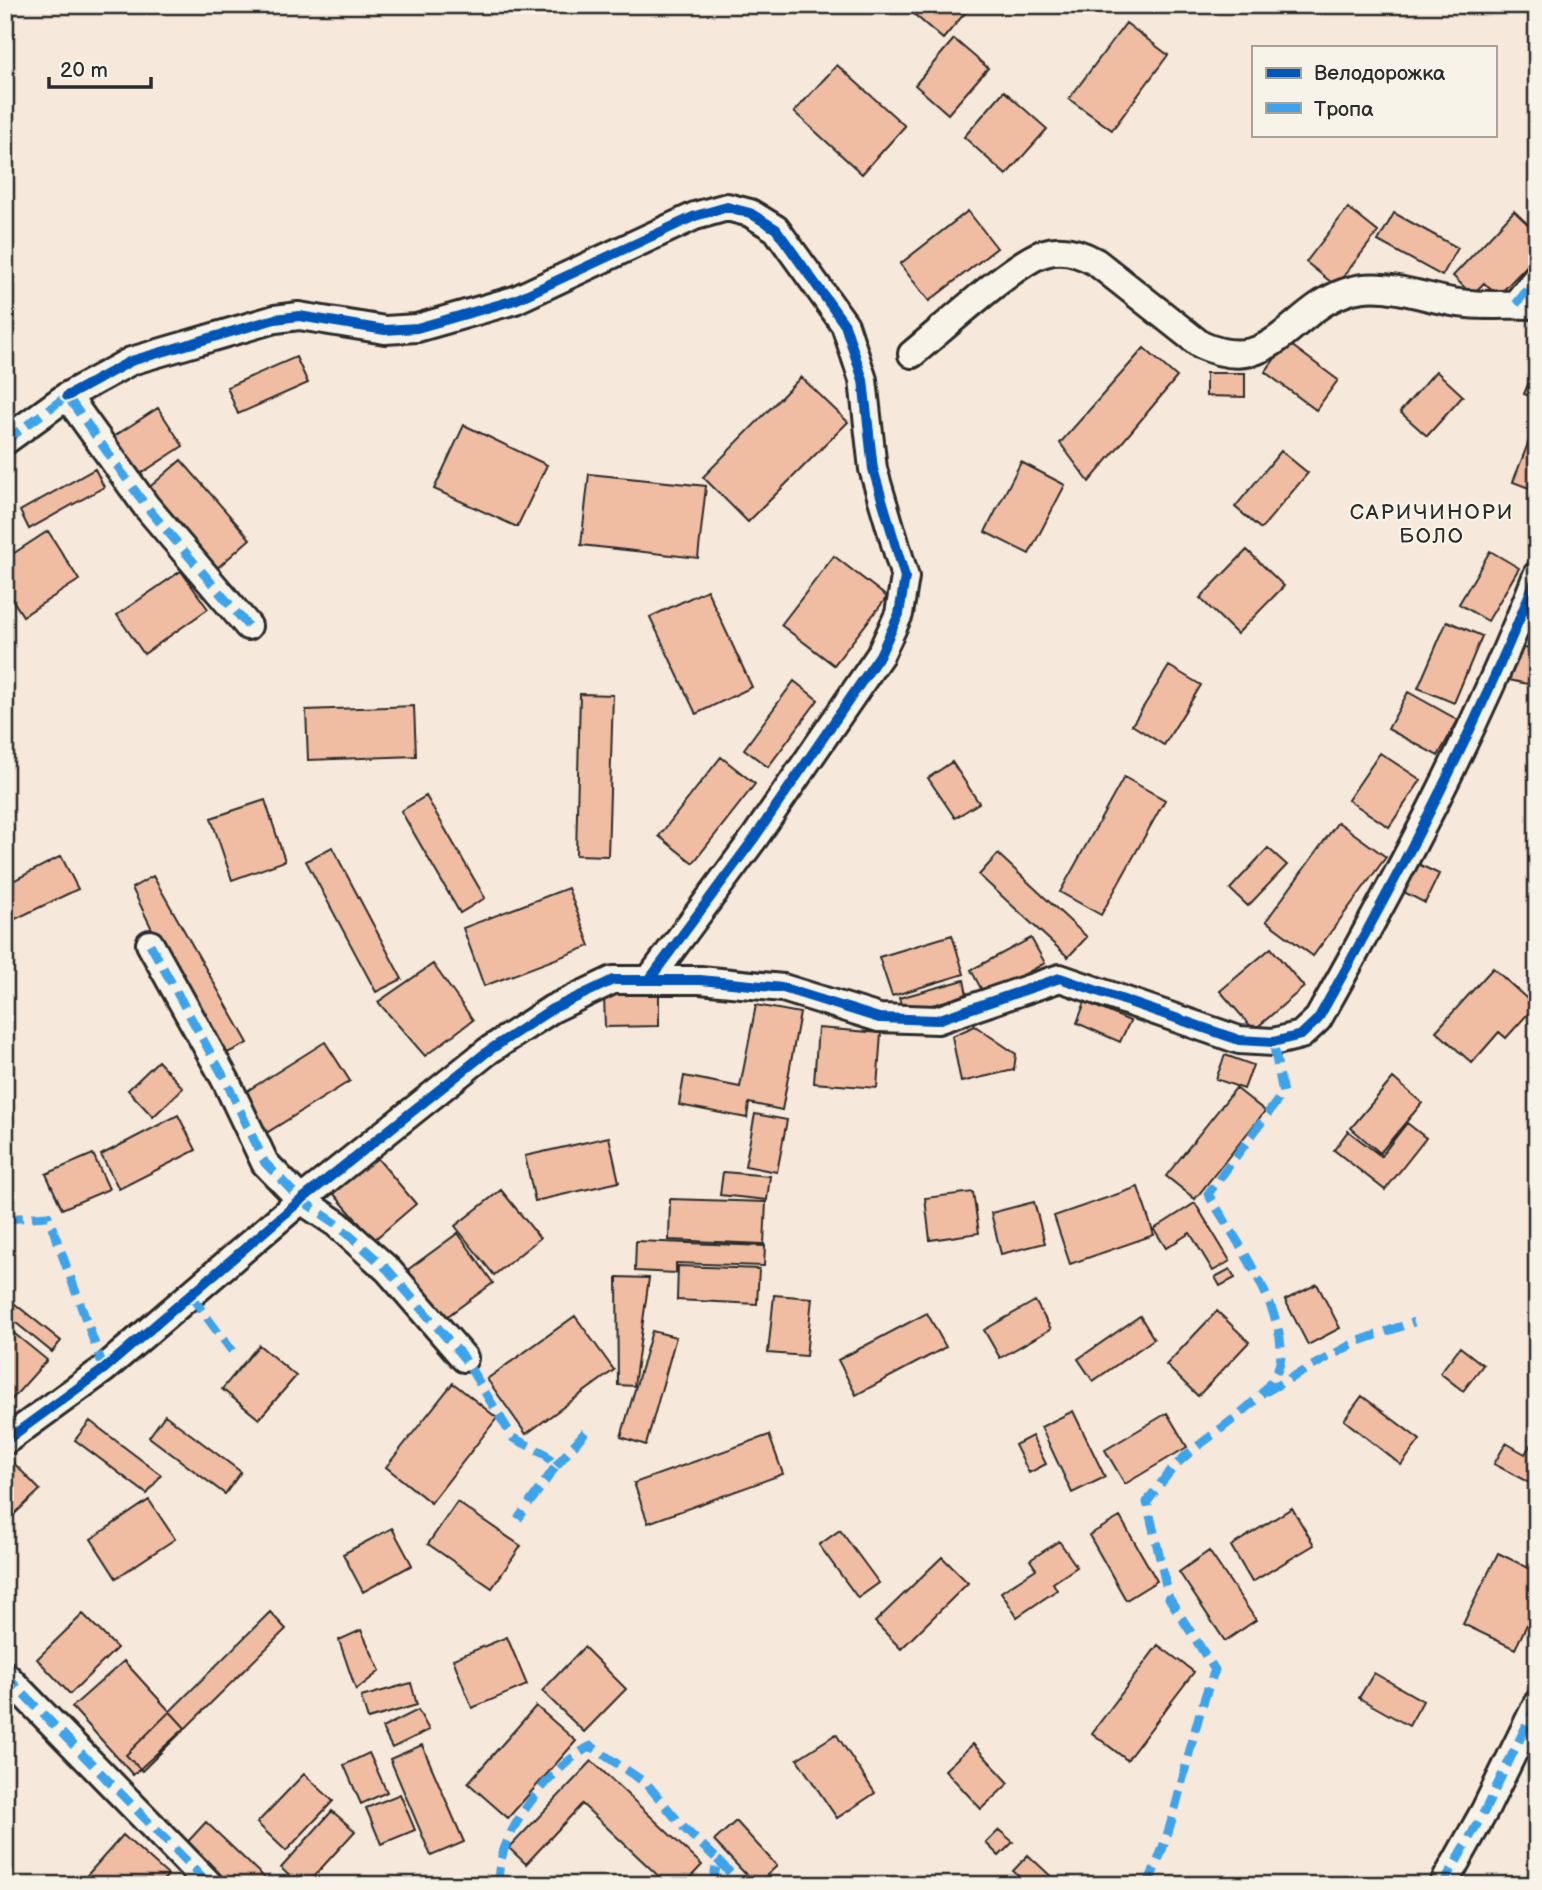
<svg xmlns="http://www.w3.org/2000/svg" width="1542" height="1890" font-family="'Balsamiq Sans',sans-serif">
<rect width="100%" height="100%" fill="#f6e8da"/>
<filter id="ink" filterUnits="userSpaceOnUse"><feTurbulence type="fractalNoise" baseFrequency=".0143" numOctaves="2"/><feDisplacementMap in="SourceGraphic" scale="14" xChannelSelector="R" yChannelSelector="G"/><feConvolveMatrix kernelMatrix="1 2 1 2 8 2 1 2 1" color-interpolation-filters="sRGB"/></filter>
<g filter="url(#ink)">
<!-- building -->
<path fill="#f0bda2" stroke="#2b2b2b" stroke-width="2" d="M923,5H967L970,7L943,39L915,15Z
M1126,23L1168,55L1112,130L1069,99Z
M954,39L988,68L948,114L915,85Z
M837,65L905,126L862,174L794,112Z
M1004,91L1047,129L1006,175L964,137Z
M1348,208L1378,232L1336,286L1306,262Z
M968,211L997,248L929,301L900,264Z
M1514,211L1537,233V255L1498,296L1484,283L1472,295L1453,276Z
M1394,213L1458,248L1442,276L1378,241Z
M1287,342L1338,380L1316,410L1265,372Z
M1144,348L1177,377L1089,482L1060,443Z
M296,357L308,383L238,414L227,387Z
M1537,363V399L1524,394Z
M1436,371L1463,396L1427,436L1400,412Z
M1206,373H1245V397L1206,396Z
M801,377L848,422L748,522L703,477Z
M158,408L183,446L137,476L113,437Z
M1536,423H1537V491L1513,482Z
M464,425L547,465L517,527L434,489Z
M1281,451L1308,473L1261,529L1235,507Z
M181,460L250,539L214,571L145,491Z
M1021,462L1065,485L1029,554L985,532Z
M95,469L104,487L29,529L20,511Z
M589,474L706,486L698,558L581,545Z
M48,531L79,580L23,616L5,588V559Z
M1247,550L1284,586L1237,634L1200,598Z
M1490,551L1519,568L1488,621L1459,604Z
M834,556L887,597L834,665L781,625Z
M181,571L208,609L144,654L117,615Z
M707,590L752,687L696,714L650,617Z
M1447,621L1482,636L1454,703L1418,688Z
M1517,646L1537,651V686L1509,680Z
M1169,666L1201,685L1164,745L1132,725Z
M794,681L818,700L768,767L744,749Z
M1408,692L1458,720L1438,756L1388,729Z
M580,694L613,695L608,856L576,855Z
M414,706L416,756L308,760L306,710Z
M1380,753L1421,780L1389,827L1348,800Z
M721,757L755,784L693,863L659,836Z
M952,762L979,803L955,818L928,778Z
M1124,777L1165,800L1101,915L1060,892Z
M426,796L485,898L460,913L401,811Z
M265,800L285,861L232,880L211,818Z
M1338,822L1386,857L1313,956L1266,921Z
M332,847L402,979L376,992L306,861Z
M1268,848L1287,865L1248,906L1230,889Z
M998,854L1087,937L1068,957L979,875Z
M61,856L78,889L5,924V885Z
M1416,863L1439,874L1425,903L1402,891Z
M153,876L248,1043L215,1059L132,888Z
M568,888L590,946L484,986L463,928Z
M952,935L964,974L892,996L879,957Z
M1031,938L1045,963L985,996L971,970Z
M1271,948L1304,987L1254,1030L1220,991Z
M433,964L473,1020L425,1056L378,1002Z
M1493,968L1535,1006L1506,1038L1499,1032L1472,1063L1436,1031Z
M964,980L967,995L904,1013L899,998Z
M659,994V1026L605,1027L604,995Z
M1085,1002L1130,1021L1120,1042L1077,1023Z
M756,1005L800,1013L782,1110L749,1103L747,1118L679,1105L684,1076L740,1087Z
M975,1026L1016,1054L1014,1070L961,1082L952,1036Z
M818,1028L881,1033L877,1088L814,1083Z
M325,1042L350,1081L263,1135L239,1096Z
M1225,1055L1253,1065L1244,1089L1216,1079Z
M158,1061L183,1088L153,1117L128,1090Z
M1393,1078L1422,1103L1380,1153L1351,1128Z
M1236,1088L1265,1111L1195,1199L1166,1176Z
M755,1114L787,1120L777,1172L745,1166Z
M178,1115L196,1150L119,1189L101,1155Z
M1407,1123L1426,1138L1385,1190L1334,1150L1348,1131L1381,1156Z
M609,1137L619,1182L535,1201L525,1156Z
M362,1140L416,1204L374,1240L319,1177Z
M93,1154L109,1189L62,1209L46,1174Z
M723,1172L770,1176L767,1200L720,1195Z
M1138,1187L1154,1235L1070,1264L1054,1216Z
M501,1190L540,1238L494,1275L455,1226Z
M973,1192L979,1233L930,1240L925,1198Z
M670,1199L766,1202L764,1244L669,1240Z
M1034,1202L1045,1243L1001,1254L991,1213Z
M1195,1203L1230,1261L1213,1271L1190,1233L1166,1248L1154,1229Z
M458,1233L493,1283L438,1323L402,1274Z
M636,1241L765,1246L764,1266L676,1263V1273L635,1271Z
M678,1266L759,1269L757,1304L677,1300Z
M1230,1269L1235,1278L1220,1286L1215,1277Z
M617,1277L649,1278L634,1386L618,1385Z
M1317,1284L1340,1328L1308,1345L1285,1300Z
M774,1295L812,1298L806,1356L768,1353Z
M5,1296L61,1341L52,1352L5,1314Z
M1035,1301L1051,1329L1000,1358L984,1330Z
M1217,1311L1249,1342L1198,1396L1166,1365Z
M927,1313L946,1347L856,1395L838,1360Z
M575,1316L614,1370L526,1434L487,1379Z
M1140,1316L1154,1339L1093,1381L1078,1359Z
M5,1326L47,1360L5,1407Z
M652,1331L676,1337L646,1445L621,1437Z
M259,1345L296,1376L259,1419L222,1389Z
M1460,1347L1483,1365L1463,1391L1440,1373Z
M453,1383L497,1418L431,1503L386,1467Z
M1362,1396L1420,1440L1401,1465L1344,1420Z
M1073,1411L1105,1477L1072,1493L1041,1427Z
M1167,1413L1187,1447L1125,1484L1105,1450Z
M165,1415L241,1472L225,1494L149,1437Z
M90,1421L161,1475L147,1494L75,1440Z
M1537,1434V1487L1494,1464L1506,1443L1525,1454Z
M769,1435L783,1474L648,1523L634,1483Z
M1032,1436L1046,1464L1029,1473L1015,1445Z
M6,1455L40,1490L5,1523V1456Z
M149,1500L175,1539L116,1578L91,1539Z
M457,1502L521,1546L492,1588L428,1544Z
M1292,1508L1314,1545L1252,1582L1231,1546Z
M1120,1517L1157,1581L1126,1600L1089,1535Z
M392,1528L412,1565L363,1592L343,1554Z
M840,1530L879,1583L858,1598L819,1545Z
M1059,1541L1077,1567L1053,1583L1057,1590L1017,1617L1001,1592L1036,1569L1030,1560Z
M1209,1551L1256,1620L1225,1641L1179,1572Z
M1498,1553L1537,1572V1604L1515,1649L1463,1624Z
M942,1557L968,1583L901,1649L875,1622Z
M270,1612L286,1629L142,1771L126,1755Z
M83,1614L117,1648L70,1694L37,1659Z
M361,1630L380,1671L356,1690L339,1640Z
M507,1637L527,1685L472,1708L453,1659Z
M1158,1645L1194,1672L1127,1760L1092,1733Z
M584,1647L626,1689L584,1732L542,1691Z
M124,1661L185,1728L133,1775L72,1707Z
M1374,1673L1423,1701L1409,1726L1359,1698Z
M411,1683L417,1705L368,1719L361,1697Z
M536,1706L576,1741L508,1818L468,1783Z
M418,1710L429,1730L392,1748L382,1728Z
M836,1734L875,1793L837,1818L797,1759Z
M973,1744L1009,1783L981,1809L945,1770Z
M422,1745L464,1842L431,1856L390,1759Z
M369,1753L387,1792L361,1804L344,1765Z
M592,1761L702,1865L683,1885H668L582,1804L526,1864L509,1848Z
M304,1774L333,1801L286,1851L257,1823Z
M400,1794L415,1830L381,1844L366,1808Z
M332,1811L355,1831L306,1885H299L281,1868Z
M736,1821L777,1866L756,1885L714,1841Z
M206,1822L270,1883L269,1885H221L182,1848Z
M999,1830L1013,1842L999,1856L986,1843Z
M123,1835L168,1875L159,1885H86L82,1881Z
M1028,1855L1055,1880L1051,1885H1029L1013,1871Z"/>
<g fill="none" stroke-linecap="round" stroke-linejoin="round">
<defs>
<path id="minor" d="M1516,304L1537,278
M912,354C939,332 1017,260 1045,253C1063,247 1080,253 1096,262L1201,345C1273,377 1288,312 1346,292C1386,278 1427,301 1467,304C1490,306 1514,304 1537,305
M67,396L131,361L275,319L299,316L385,330L417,328L515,300L695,216L727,207L750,213L776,229L845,325L863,380L873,469L905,577L899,614L880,655L755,837L649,980
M5,441L67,396L146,506L248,626
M150,944L226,1081L265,1163L301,1200L337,1224L388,1270L464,1358
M5,1441L104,1369L301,1200L488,1051L552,1009L613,980H700L783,988L879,1018L937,1020L1060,978L1239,1040L1273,1042L1301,1035L1318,1019C1399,875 1477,729 1537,575
M5,1675L210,1885
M1443,1885L1485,1810L1537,1704"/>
</defs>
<!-- minor casing -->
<use href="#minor" stroke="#2b2b2b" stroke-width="32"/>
<!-- minor -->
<use href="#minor" stroke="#f7f3e8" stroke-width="26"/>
<!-- quiet -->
<path stroke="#3ea3eb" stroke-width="9" stroke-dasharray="18 9" stroke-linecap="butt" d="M1516,304L1537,278
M5,441L67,396L146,506L248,626
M150,944L226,1081L265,1163L301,1200L337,1224L388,1270L464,1358L513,1438L544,1453L556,1466L518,1519
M5,1219L48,1216L104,1369
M191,1296L232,1351
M1265,1392L1356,1342L1414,1322
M556,1466L586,1431
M5,1675L210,1885
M446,1885L447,1878
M499,1885C493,1838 551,1766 591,1746L647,1784L684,1828L717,1859
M713,1885L717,1859L737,1880
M1147,1885C1181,1817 1186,1740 1215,1670L1169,1598L1147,1502C1158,1488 1168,1472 1181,1460C1208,1435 1264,1404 1278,1369C1296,1324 1231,1232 1208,1194L1283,1093L1273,1042
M1443,1885L1485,1810L1537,1704"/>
<defs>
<path id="cycleway" d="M67,396L131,361L275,319L299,316L385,330L417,328L515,300L695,216L727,207L750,213L776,229L845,325L863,380L873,469L905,577L899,614L880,655L755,837L649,980
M5,1441L104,1369L301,1200L488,1051L552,1009L613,980H700L783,988L879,1018L937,1020L1060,978L1239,1040L1273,1042L1301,1035L1318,1019C1399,875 1477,729 1537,575"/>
</defs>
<!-- cycleway casing -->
<use href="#cycleway" stroke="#f7f3e8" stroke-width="15"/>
<!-- cycleway -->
<use href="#cycleway" stroke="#0057b8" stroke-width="10"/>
</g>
</g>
<g text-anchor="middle" stroke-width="5" stroke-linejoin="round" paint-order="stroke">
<!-- quarter labels -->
<g font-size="21" letter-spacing="2" fill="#2b2b2b" stroke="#f7f3e8">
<text x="1432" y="519">САРИЧИНОРИ<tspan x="1432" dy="24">БОЛО</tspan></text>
</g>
</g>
<!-- margin -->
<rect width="1542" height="1890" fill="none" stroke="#f7f3e8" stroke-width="28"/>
<rect x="14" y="14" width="1514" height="1862" fill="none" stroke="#2b2b2b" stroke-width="2.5" filter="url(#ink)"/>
<!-- legend -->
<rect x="1252" y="46" width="245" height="91" fill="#f7f3e8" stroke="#a5a39c" stroke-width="2"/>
<rect x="1266" y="68" width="35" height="10" fill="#0057b8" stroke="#a5a39c" stroke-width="2"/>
<text x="1314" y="80" font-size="21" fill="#2b2b2b">Велодорожка</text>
<rect x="1266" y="103" width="35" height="10" fill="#3ea3eb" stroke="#a5a39c" stroke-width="2"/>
<text x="1314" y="116" font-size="21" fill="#2b2b2b">Тропа</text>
<!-- scale -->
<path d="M49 77v10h102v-10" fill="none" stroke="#2b2b2b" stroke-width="3.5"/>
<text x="60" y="77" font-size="21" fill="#2b2b2b" stroke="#f7f3e8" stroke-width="5" paint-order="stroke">20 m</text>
</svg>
